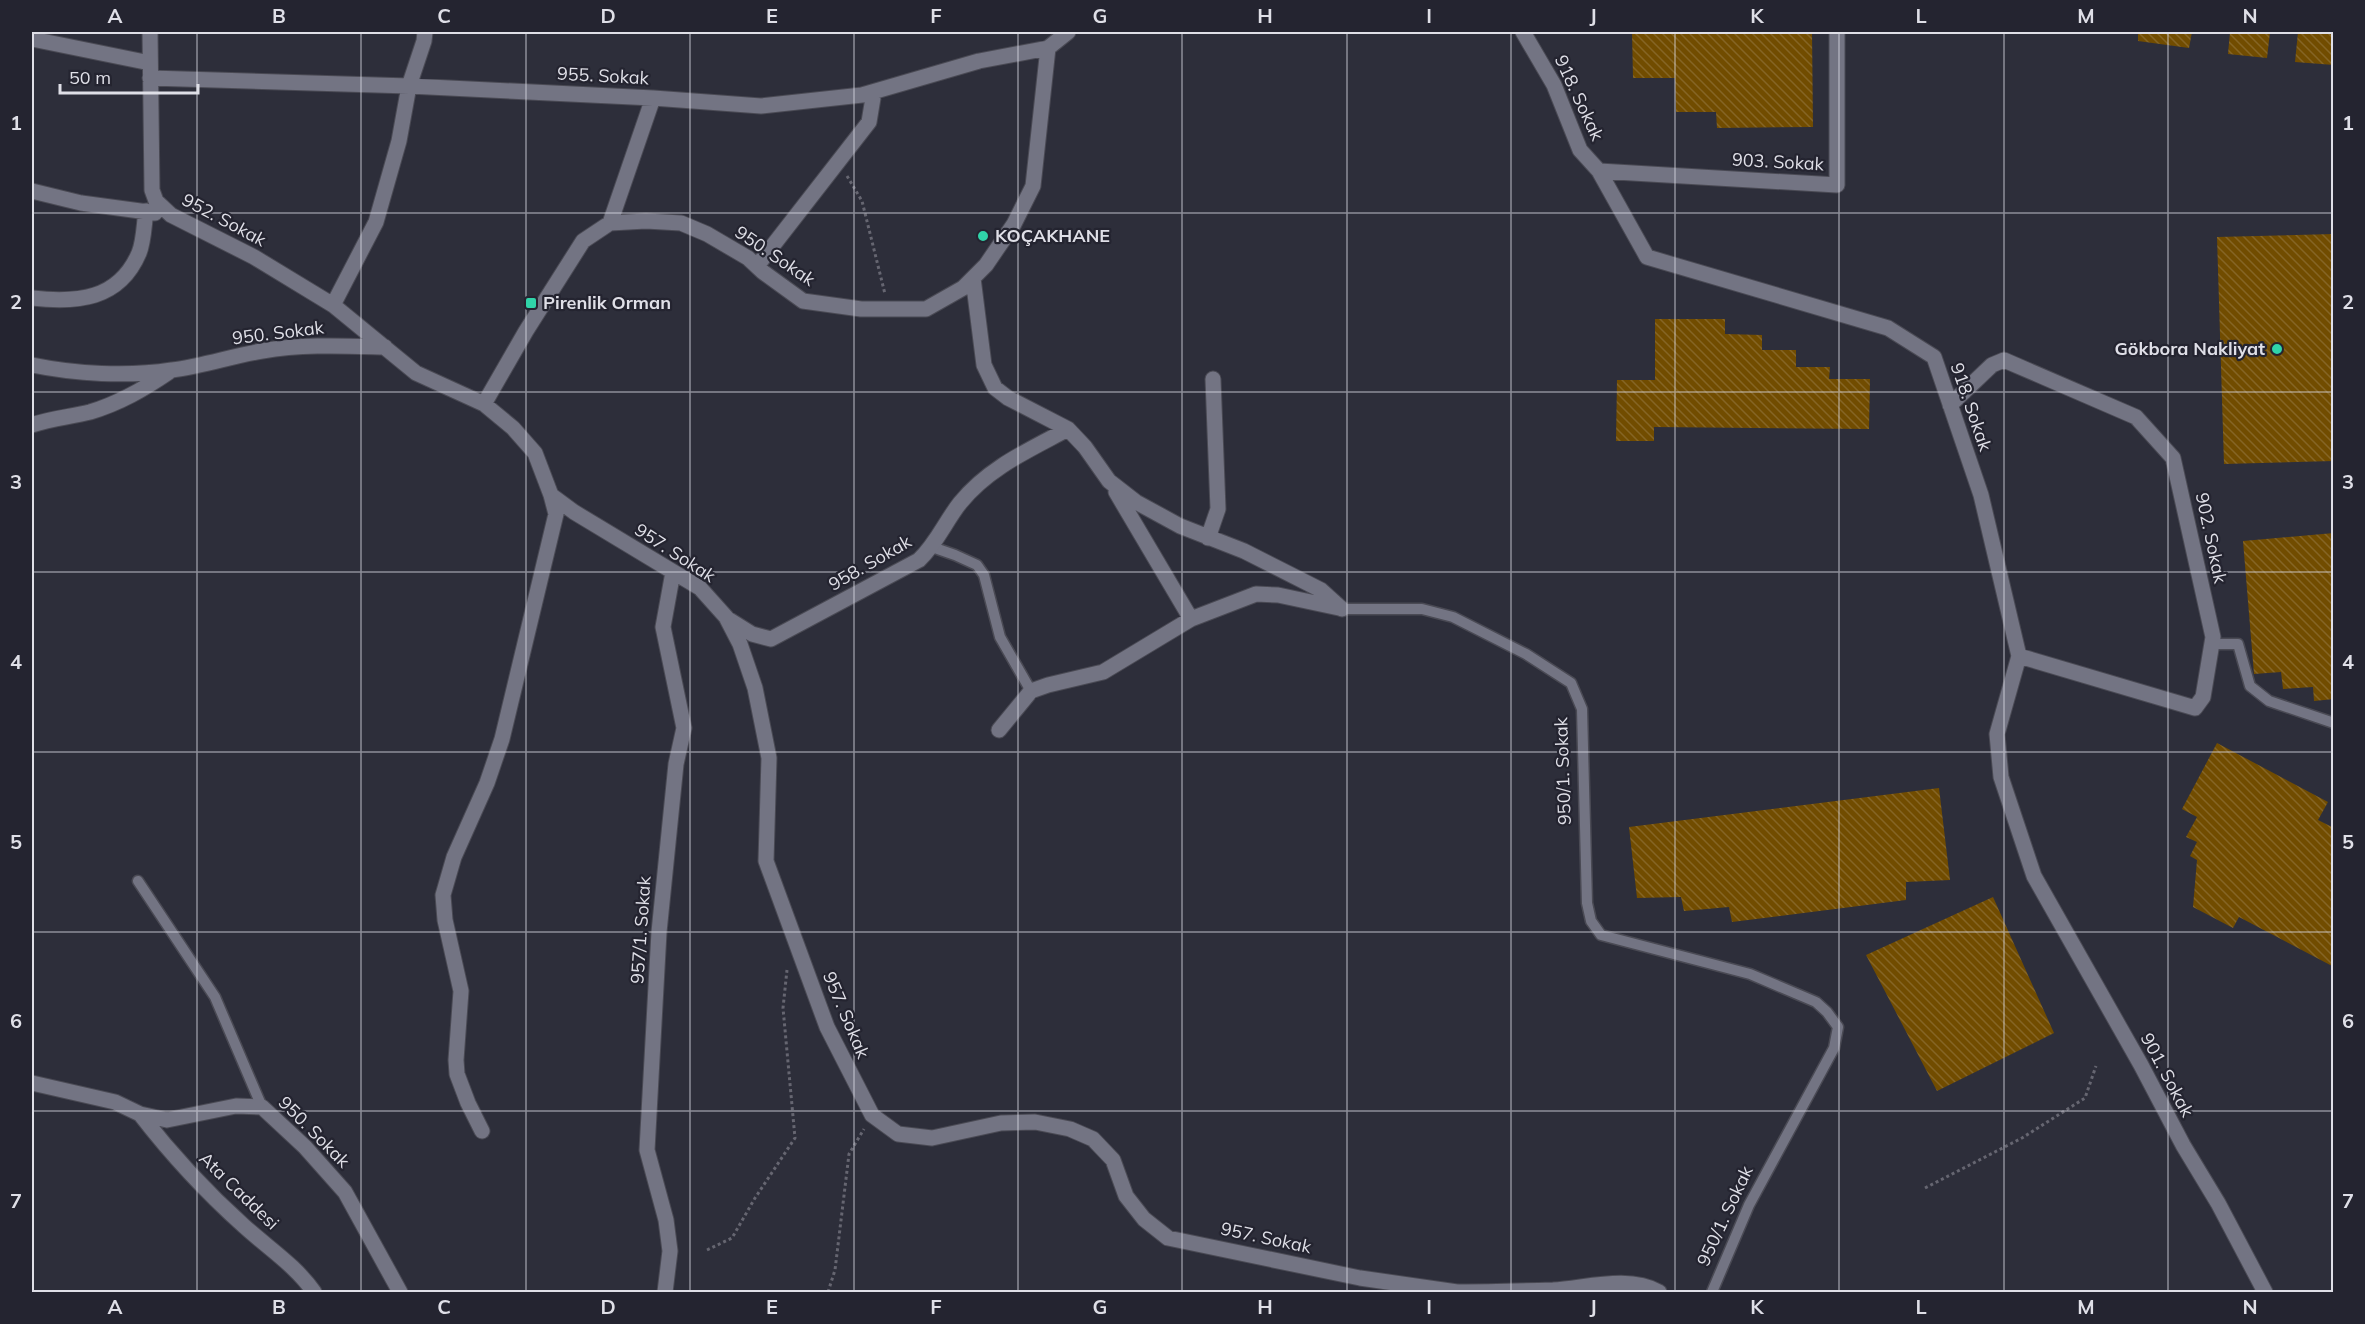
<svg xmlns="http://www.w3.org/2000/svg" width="2365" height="1324" font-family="Mulish,sans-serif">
<defs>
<pattern id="building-back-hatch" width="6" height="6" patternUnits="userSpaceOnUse" patternTransform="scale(1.5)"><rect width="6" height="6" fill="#714c00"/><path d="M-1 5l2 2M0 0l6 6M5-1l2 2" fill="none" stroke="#856525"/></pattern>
</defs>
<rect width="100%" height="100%" fill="#2d2e3a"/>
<!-- building -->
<path fill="url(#building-back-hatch)" d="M1632,32H1812L1813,127L1717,128L1716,112H1676L1675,78H1633Z
M2138,32H2192L2189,48L2138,41Z
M2230,32H2270L2267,58L2228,54Z
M2298,32H2334V65L2295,62Z
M2334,234V461L2224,464L2217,237Z
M1655,319H1725V334L1762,335V350H1796V367H1830L1829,379H1870L1869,429L1654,427V441H1616L1617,380H1655Z
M2334,533V699L2314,701L2313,687L2283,689L2281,672L2254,674L2243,541Z
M2217,743L2328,802L2318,820L2334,828V967L2239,917L2233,928L2193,907L2197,860L2190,856L2197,842L2186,837L2197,817L2182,809Z
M1939,788L1950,880L1906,882V900L1732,922L1729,907L1684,911L1681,897L1637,898L1629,827Z
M1993,897L2054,1033L1937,1091L1866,955Z"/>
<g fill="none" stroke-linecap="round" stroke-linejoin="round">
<defs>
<path id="lane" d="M932,547L955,555L977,565L984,575L1000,637L1031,691
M1342,609H1422L1453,617L1526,654L1571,683L1582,709L1587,903L1591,921L1601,935L1750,974L1816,1002L1827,1012L1838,1027L1834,1048L1749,1205L1712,1292
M2211,644H2238L2250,686L2269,701L2334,723
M138,881L215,997L262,1107"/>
<path id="street" d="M150,32L152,190L156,201L171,215L254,257L333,305L416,373L484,404L526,331L583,241L610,223L646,221L681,223L707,234L748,258L763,272L803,301L861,309H926L963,288L986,265L1014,224L1033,186L1048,48L1068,32
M1523,32L1554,85L1580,150L1599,171L1647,257L1888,328L1934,357L1981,495L2019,656L1997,734L2001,777L2034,876L2141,1065L2183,1145L2218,1203L2265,1292
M32,39L150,63
M150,78L409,86L653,98L761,106L862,95L979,61L1048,48
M1599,171L1837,185V32
M32,191L81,203L155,213
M610,223L653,98
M757,266L869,122L874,92
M973,278L984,365L995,388L1008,398L1068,429L1085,447L1109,481L1136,502L1180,526L1244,551L1321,590L1342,609
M32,298C77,303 119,300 139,253C144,241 144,224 146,211
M333,305L376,222L399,141L409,86L424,41L425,32
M32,365C76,374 127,377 172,370C203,366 232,356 262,351C303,344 344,346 385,347
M484,404L513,428L535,453L551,495L574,512L700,588L726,617L740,644L755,688L769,758L766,861L827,1027L872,1115L898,1134L932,1138L1001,1123L1035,1122L1070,1129L1093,1139L1113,1160L1126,1196L1144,1219L1168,1238L1360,1278L1457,1292
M1950,405L1992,365L2004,360L2136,417L2173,458L2213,637L2203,697L2195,708L2019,656
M32,425C51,418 71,417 90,412C120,403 144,389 169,372
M1116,492L1191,619
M1208,538L1218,509L1213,379
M728,619L752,634L771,639L919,560C937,543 945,522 960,503C988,468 1029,450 1068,429
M999,730L1031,691L1048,685L1103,672L1191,619L1256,594L1278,595L1339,608
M32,1083L115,1102L140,1114L167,1120L236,1106L262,1107L305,1147L345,1192L400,1292
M140,1114C171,1154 206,1192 244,1226C268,1248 295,1265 314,1292
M482,1131L468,1103L457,1074L456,1060L461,991L445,920L443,895L454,857L487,783L502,739L556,514L551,495
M665,1292L670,1251L666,1220L647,1150L659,932L676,764L684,728L663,627L673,572
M1459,1292C1490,1292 1522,1291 1553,1290C1587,1288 1628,1275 1659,1292"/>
</defs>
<!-- lane casing -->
<use href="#lane" stroke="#4a4a54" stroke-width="13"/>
<!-- street casing -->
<use href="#street" stroke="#4a4a54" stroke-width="17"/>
<!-- path -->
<path stroke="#666671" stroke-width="3" stroke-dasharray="3 3" stroke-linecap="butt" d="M847,176L862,201L885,294
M1925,1188L2022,1138L2085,1098L2096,1066
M707,1250L732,1238L755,1198L795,1138L783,1008L787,970
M828,1292L835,1270L849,1154L864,1129"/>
<!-- lane -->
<use href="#lane" stroke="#737483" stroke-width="10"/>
<!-- street -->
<use href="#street" stroke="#737483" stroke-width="15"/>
</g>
<!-- grid -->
<path fill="none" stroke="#dfdfe7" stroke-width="1.5" stroke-opacity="0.55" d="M197,32V1292M361,32V1292M526,32V1292M690,32V1292M854,32V1292M1018,32V1292M1182,32V1292M1347,32V1292M1511,32V1292M1675,32V1292M1839,32V1292M2004,32V1292M2168,32V1292M32,213H2334M32,392H2334M32,572H2334M32,752H2334M32,932H2334M32,1111H2334"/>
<!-- markers -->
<g fill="#30d4a9" stroke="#242430" stroke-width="2">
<circle cx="983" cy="236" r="6"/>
<rect x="525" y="297" width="12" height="12" rx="3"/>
<circle cx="2277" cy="349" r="6"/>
</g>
<g text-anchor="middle" stroke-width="4.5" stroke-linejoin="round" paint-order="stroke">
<!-- street labels -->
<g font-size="18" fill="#dfdfe7" stroke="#242430">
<text transform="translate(603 76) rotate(3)" y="6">955. Sokak</text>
<text transform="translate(1579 98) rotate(65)" y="6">918. Sokak</text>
<text transform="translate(1778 162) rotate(3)" y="6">903. Sokak</text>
<text transform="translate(224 220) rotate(28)" y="6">952. Sokak</text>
<text transform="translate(775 256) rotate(34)" y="6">950. Sokak</text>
<text transform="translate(278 333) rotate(-7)" y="6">950. Sokak</text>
<text transform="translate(1971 407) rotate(71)" y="6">918. Sokak</text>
<text transform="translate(2211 538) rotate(78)" y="6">902. Sokak</text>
<text transform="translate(675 553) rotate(33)" y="6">957. Sokak</text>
<text transform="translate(870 563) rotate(-30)" y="6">958. Sokak</text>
<text transform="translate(1563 771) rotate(-92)" y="6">950/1. Sokak</text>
<text transform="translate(641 930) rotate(-86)" y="6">957/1. Sokak</text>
<text transform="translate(846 1015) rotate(67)" y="6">957. Sokak</text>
<text transform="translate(2167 1075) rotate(62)" y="6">901. Sokak</text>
<text transform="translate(314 1132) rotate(45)" y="6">950. Sokak</text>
<text transform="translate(239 1191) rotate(44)" y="6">Ata Caddesi</text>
<text transform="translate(1725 1216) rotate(-65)" y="6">950/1. Sokak</text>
<text transform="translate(1266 1238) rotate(12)" y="6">957. Sokak</text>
</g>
<!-- poi labels -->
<g font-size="18" font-weight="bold" fill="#dfdfe7" stroke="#242430" text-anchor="start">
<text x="995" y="242">KOÇAKHANE</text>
<text x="543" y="309">Pirenlik Orman</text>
<text x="2265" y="355" text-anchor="end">Gökbora Nakliyat</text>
</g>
</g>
<!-- border -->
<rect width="2365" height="1324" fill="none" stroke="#242430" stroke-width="66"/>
<!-- scale -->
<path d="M60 84v9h138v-9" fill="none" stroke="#dfdfe7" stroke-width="3"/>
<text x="69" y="84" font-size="18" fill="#dfdfe7" stroke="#242430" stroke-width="4.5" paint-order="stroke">50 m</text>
<rect x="33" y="33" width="2299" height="1258" fill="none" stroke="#dfdfe7" stroke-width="2"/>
<g font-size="20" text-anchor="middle" font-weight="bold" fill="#dfdfe7">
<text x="115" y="23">A</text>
<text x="279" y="23">B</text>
<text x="444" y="23">C</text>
<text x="608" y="23">D</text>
<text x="772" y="23">E</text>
<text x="936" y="23">F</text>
<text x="1100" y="23">G</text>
<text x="1265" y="23">H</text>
<text x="1429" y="23">I</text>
<text x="1593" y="23">J</text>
<text x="1757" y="23">K</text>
<text x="1921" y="23">L</text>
<text x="2086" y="23">M</text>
<text x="2250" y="23">N</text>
<text x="16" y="130">1</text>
<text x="2348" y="130">1</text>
<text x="16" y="309">2</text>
<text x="2348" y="309">2</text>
<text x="16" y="489">3</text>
<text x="2348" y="489">3</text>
<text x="16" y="669">4</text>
<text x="2348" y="669">4</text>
<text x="16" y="849">5</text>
<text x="2348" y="849">5</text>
<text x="16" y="1028">6</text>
<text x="2348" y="1028">6</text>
<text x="16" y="1208">7</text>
<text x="2348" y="1208">7</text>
<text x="115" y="1314">A</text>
<text x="279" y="1314">B</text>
<text x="444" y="1314">C</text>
<text x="608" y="1314">D</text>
<text x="772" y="1314">E</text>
<text x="936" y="1314">F</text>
<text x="1100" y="1314">G</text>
<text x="1265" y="1314">H</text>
<text x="1429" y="1314">I</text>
<text x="1593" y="1314">J</text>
<text x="1757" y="1314">K</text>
<text x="1921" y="1314">L</text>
<text x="2086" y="1314">M</text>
<text x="2250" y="1314">N</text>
</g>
</svg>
